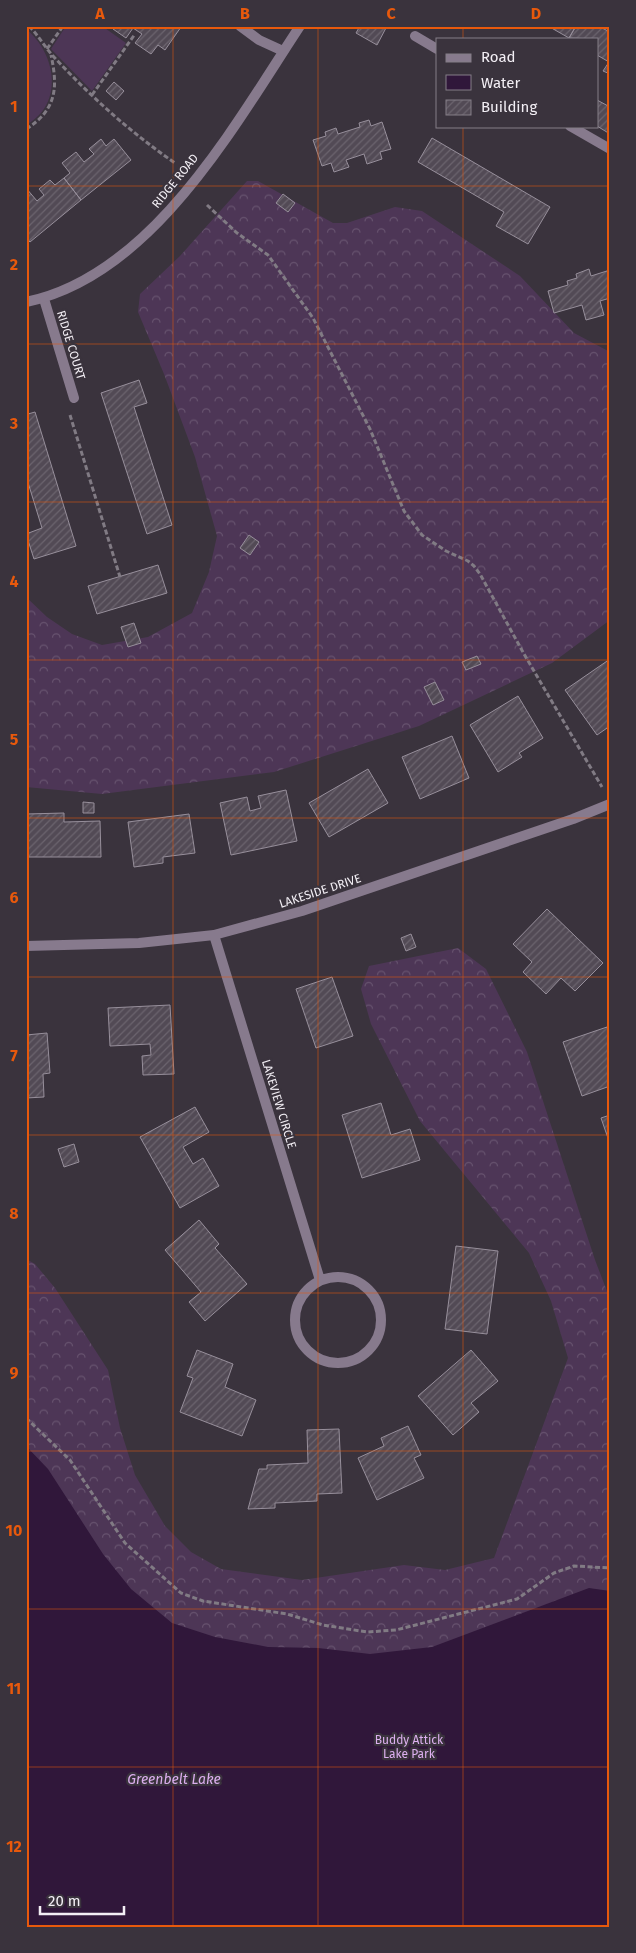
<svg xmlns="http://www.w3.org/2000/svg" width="636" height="1953" font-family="'Fira Sans',sans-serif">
<defs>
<pattern id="forest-crowns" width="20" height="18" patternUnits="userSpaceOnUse" patternTransform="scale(1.25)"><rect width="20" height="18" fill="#4d3656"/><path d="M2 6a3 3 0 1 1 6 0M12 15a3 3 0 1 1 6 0" fill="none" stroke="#67536f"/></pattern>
<pattern id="building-hatch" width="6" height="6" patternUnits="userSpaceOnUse" patternTransform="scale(1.25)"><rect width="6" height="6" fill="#524a55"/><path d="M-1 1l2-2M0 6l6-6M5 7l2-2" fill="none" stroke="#6b646e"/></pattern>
</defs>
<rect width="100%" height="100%" fill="#3a333d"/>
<!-- grass -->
<path fill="#4d3656" d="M66,26H102L126,43L92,91L51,49Z
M26,29C56,53 65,104 26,125Z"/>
<!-- forest -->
<path fill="url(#forest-crowns)" d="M247,181H258L333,223H347L395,207L422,211L520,276L574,333L610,352V620L552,663L419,726L274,772L102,794L26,787V597L47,617L72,634L102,645L148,637L192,613L209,572L217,536L195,457L164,374L138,312L140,294L180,256Z
M458,948L486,969L527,1052L595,1260L610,1299V1927H26V1259L35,1264L55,1288L108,1370L120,1428L135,1475L165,1526L191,1552L221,1569L302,1580L404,1565L445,1570L494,1558L568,1358L551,1301L529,1253L420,1121L371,1024L361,989L369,966Z"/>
<!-- water -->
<path fill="#30173a" d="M26,1446L48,1469L103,1554L131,1589L172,1623L215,1637L268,1647L318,1648L370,1654L432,1647L589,1588L610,1591V1927H26Z"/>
<!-- building -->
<path fill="url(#building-hatch)" stroke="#978f9b" d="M115,26H180L181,27L165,50L158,45L151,54L135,43L142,34L133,28L126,38L113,29Z
M360,26H387L377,45L356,33Z
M548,26H576L569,38Z
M576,26H603L602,28L610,32V74L603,71L609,62L597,55V39L569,38Z
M114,82L124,91L116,100L106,91Z
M597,100L610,107V134L597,126Z
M369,120L371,126L382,122L391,149L380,152L382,159L367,164L364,154L346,160L349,167L334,172L331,163L322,166L313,140L326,136L325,132L336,128L338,134L360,127L359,123Z
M432,138L550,207L528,244L496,226L504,212L418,162Z
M101,139L106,146L114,139L131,160L81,200L64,178L70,173L62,163L76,152L84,162L94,154L89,149Z
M64,178L81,200L30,242L26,238V188L37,201L44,195L39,189L50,180L55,185Z
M283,194L295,203L288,212L276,203Z
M589,269L591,276L610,270V298L600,301L604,315L586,320L582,305L554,313L548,291L568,285L567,281L577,278L576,274Z
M139,380L147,403L134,407L172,525L147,534L101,393Z
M26,408L28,414L35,412L76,546L34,559L26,534L42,528L26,476Z
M249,535L259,542L250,555L240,548Z
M158,565L167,593L97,614L88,586Z
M134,623L141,643L128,647L121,627Z
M477,656L481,664L466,670L462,662Z
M610,659V726L597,735L565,690Z
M435,682L444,700L433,705L424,687Z
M518,696L543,738L519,753L522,757L498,772L470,725Z
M452,736L469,778L420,799L402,757Z
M368,769L388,803L329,837L309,803Z
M286,790L297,841L231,855L220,803L247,797L250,811L261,808L258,796Z
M83,802L94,803V813H83Z
M64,813V822L100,821L101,857H26V814Z
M189,814L195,853L163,857V863L134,867L128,822Z
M547,909L603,963L575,991L561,978L546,994L523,972L532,962L513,944Z
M411,934L416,947L406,951L401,938Z
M332,977L353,1036L316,1048L296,989Z
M170,1005L174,1074L143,1075L142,1056L151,1055L150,1044L110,1046L108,1008Z
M607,1027L610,1035V1086L582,1096L563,1042Z
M47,1033L50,1073L43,1074L44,1097L26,1098V1035Z
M381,1103L391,1135L410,1129L420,1160L362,1178L342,1115Z
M195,1107L209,1132L183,1147L193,1164L203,1158L219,1186L180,1208L140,1137Z
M610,1115V1144L601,1118Z
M74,1144L79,1162L64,1167L58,1149Z
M199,1220L219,1244L215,1248L247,1284L205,1321L189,1302L201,1292L165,1250Z
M456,1246L498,1251L487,1334L445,1329Z
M197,1350L233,1364L225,1387L256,1400L242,1436L180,1412L193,1378L187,1376Z
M471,1350L498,1381L471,1403L479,1412L453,1435L418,1396Z
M408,1426L421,1455L414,1458L424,1478L377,1500L358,1458L384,1446L381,1438Z
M339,1429L342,1493L317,1494V1501L275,1503V1508L248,1509L259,1469H267V1465L308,1463L307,1430Z"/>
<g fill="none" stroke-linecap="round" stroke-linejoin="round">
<!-- path -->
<path stroke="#817b84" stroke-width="3" stroke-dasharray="5 2.5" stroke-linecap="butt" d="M29,26C38,35 44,46 53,56C90,96 130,132 175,163
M47,49L63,26
M92,95L135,34
M26,129C57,110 58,87 51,55
M207,205L237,233L268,255L313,318L370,429L404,511L422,535L446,551L468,561L474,566L480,574L524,654L602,787
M70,415L120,577
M26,1418L70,1460L125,1543L181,1593L203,1601L287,1614L323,1625L367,1632L396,1630L517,1599L554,1573L574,1566L610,1568"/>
<!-- lane -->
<path stroke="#877a8d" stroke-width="10" d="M240,26L259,40L283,51
M415,36L437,49
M570,126L610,149
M44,299L74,398"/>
<!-- street -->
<path stroke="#877a8d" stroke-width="10" d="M26,302C152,276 234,126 300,26
M214,935L320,1280
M26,946L139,943L214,935L302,911L573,819L610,804
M295 1320a43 43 0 1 1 86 0a43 43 0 1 1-86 0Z"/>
</g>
<!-- grid -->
<path fill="none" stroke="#e8590c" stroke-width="1" stroke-opacity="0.55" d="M173,26V1927M318,26V1927M463,26V39M463,126V1927M26,186H610M26,344H610M26,502H610M26,660H610M26,818H610M26,977H610M26,1135H610M26,1293H610M26,1451H610M26,1609H610M26,1767H610"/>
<g text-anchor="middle" stroke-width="4.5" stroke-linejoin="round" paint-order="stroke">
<!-- street labels -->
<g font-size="12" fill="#f3eff5" stroke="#3a333d">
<text transform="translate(175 181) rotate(-51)" y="4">RIDGE ROAD</text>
<text transform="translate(71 345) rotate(73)" y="4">RIDGE COURT</text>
<text transform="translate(320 891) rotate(-18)" y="4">LAKESIDE DRIVE</text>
<text transform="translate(279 1104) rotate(73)" y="4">LAKEVIEW CIRCLE</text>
</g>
<!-- park labels -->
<g font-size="12" fill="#ddb0f0" stroke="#3a333d">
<text x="409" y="1744">Buddy Attick<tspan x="409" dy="14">Lake Park</tspan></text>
</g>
<!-- water labels -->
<g font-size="14" font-style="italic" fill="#dcafef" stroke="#3a333d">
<text x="174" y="1784">Greenbelt Lake</text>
</g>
</g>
<!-- border -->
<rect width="636" height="1953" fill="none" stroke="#3a333d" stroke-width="55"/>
<!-- legend -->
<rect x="436" y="38" width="162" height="90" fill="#3a333d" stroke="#847e87"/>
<rect x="446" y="54" width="25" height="8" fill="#877a8d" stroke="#847e87"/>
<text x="481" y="62" font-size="15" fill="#f3eff5">Road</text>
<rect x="446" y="75" width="25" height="15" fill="#30173a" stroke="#847e87"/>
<text x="481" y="88" font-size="15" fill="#f3eff5">Water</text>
<rect x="446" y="100" width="25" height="15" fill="url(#building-hatch)" stroke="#847e87"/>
<text x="481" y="112" font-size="15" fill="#f3eff5">Building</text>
<!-- scale -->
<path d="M40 1906v8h84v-8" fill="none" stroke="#f3eff5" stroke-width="2.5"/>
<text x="48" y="1906" font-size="15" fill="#f3eff5" stroke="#3a333d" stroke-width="4" paint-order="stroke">20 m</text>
<rect x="28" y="28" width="580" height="1898" fill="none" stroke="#e8590c" stroke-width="2"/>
<g font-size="16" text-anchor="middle" font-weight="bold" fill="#e8590c">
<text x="100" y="19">A</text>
<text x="245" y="19">B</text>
<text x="391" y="19">C</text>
<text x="536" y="19">D</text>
<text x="14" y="112">1</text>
<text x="14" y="270">2</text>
<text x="14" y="429">3</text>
<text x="14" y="587">4</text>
<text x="14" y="745">5</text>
<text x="14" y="903">6</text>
<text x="14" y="1061">7</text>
<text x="14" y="1219">8</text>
<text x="14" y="1378">9</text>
<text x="14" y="1536">10</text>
<text x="14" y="1694">11</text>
<text x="14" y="1852">12</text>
</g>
</svg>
